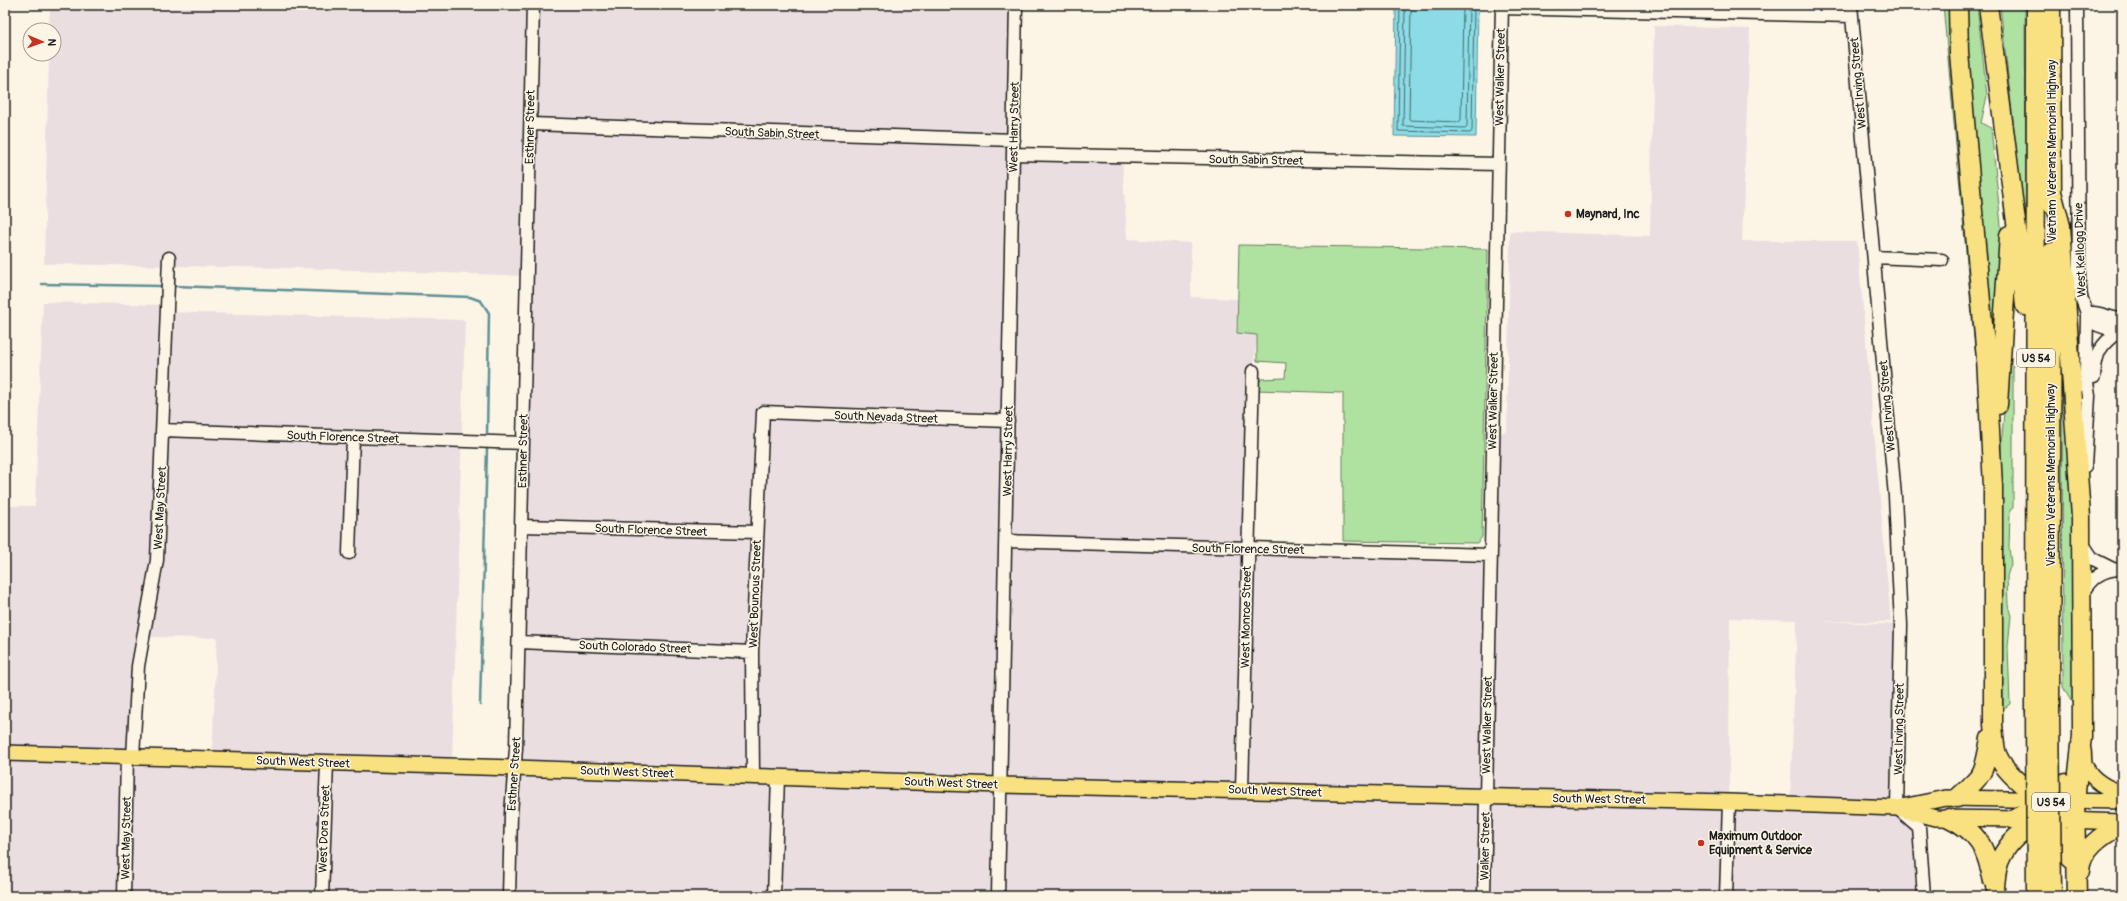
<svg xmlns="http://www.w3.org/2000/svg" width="2127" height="901" font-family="Pangolin,sans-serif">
<rect width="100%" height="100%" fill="#fcf5e5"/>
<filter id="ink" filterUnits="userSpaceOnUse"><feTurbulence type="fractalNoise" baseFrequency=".025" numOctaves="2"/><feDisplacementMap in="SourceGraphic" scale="8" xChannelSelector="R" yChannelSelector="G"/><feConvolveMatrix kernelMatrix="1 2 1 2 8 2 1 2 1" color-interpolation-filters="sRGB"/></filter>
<g filter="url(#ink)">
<!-- built -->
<path fill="#eadee1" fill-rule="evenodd" d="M50,5H1016L1014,154L1122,157L1127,239L1191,243V297L1238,299L1236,332L1257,335L1253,371L1248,549L1490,555L1492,436L1507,431L1510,231L1650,236L1654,26L1750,29L1742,241H1857L1891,622L1820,621L1901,625L1897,808L1917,824L1924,896H5V506H35L43,302L167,305V312L465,320L452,766L515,768L527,276L297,268L44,264L49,54H54V30H49ZM1730,618L1797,620L1790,804L1729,802ZM144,637L217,638L212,759L134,757Z"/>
<!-- green -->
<path fill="#afe1a1" stroke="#667e5e" d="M1943,5H1953L1985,410L1980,403Z
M1963,5H1977L1987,96L1981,123L1991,128L2002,235L1995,370Z
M2000,5H2025L2026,208L2023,209Z
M1239,245L1488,249L1482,537L1477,543L1343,541V393L1256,390L1261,379L1285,378L1286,363L1257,361V335L1237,333Z
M2010,363L2013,366V508L2010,510L2009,547L2011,564L2007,576L2008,605L2011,616L2008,646L2010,704L2003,709L2001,448L2008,364Z
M2068,391L2071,440L2076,710L2063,687L2062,392Z"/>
<!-- water -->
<path fill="#8bdce6" stroke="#5f8f95" d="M1396,5H1478L1476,137L1394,136Z"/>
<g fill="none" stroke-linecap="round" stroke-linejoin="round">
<!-- shore -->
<path stroke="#48696d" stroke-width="1" d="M1400,5L1398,131L1470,133L1472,131L1474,5
M1405,5L1403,126L1465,128L1467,126L1469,5
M1411,5L1409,120L1459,122L1461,120L1463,5"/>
<!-- stream -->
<path stroke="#5f8f95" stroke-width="2.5" d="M42,284L161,286
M175,286L470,297L481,301L489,313L487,435
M480,705L487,448"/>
<defs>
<path id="minor" d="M1851,5L1895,496L1901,625L1897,808L1919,827L1924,896
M2077,5L2079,279L2081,297L2087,313L2086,376L2089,396L2085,466
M1502,8L1852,16
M531,124L1014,140
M1014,154L1498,164
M1874,257L1942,260
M2087,313L2090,321C2100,327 2110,330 2122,330
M2087,313C2099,311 2109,319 2122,319
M2094,377C2096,352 2099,346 2120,330
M162,430L523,443
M522,526L757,532
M1006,541L1490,555
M2082,543L2093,559L2113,569
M349,553L353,437
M2082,594C2091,577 2103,569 2122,569
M519,642L752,652
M133,757L138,666L157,560L169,258
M753,777L752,652L763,412L1008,421
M1242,790L1253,371
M124,896L127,757
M322,896L327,763
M509,896L511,814L516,748L533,5
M774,896L778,777
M998,896L1016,5
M1484,896L1502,5
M1726,896L1729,802"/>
<path id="major" d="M2083,750C2084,755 2083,762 2085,766C2092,780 2108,790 2122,792
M5,753L515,768L1000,785L1729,802L1897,808L1936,818L2025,819
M1902,807L1946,798L2122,801
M2065,820L2122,822"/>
<path id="highway" d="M1958,5L1959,53L1986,358L1993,486V724C1994,733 1994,745 1997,754C2007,780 2052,806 2075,821
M1988,5L2020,253L2025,306
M2051,5L2052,204
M2052,192L2061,226L2081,517L2082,736L2075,801L2077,896
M1998,405L2009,235
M2050,709L2052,252
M2035,711L2036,5
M1957,798C1985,774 1984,773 1990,738
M1949,818C1980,833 1986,849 1993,881
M2013,819L2042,806L2066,783
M2080,871C2081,848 2103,834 2122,824
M1995,887C1996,875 1997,864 2003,854C2023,819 2061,813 2071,858"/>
</defs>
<!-- minor casing -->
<use href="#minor" stroke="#1c1c1c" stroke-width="15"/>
<!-- major casing -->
<use href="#major" stroke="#1c1c1c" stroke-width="18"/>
<!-- highway casing -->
<use href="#highway" stroke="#1c1c1c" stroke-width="21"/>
<!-- minor -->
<use href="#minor" stroke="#fcf5e5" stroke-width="12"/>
<!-- major -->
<use href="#major" stroke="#f9e181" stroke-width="15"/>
<!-- highway -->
<use href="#highway" stroke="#f9e181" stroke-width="18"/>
<defs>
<path id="highway-bridge" d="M2050,709L2052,896
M2035,711L2036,896"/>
</defs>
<!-- highway-bridge casing -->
<use href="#highway-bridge" stroke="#1c1c1c" stroke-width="21" stroke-linecap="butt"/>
<!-- highway-bridge -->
<use href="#highway-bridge" stroke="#f9e181" stroke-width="18"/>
</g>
</g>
<!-- markers -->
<g fill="#c8321e" stroke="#fcf5e5" stroke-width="1.5">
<circle cx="1568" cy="214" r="4"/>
<circle cx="1701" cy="843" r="4"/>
</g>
<g text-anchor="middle" stroke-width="3" stroke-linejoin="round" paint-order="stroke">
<!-- shield labels -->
<g fill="#fcf5e5" stroke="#5f5d58" stroke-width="1">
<rect x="2017" y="349" width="38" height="18" rx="3"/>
<rect x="2032" y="793" width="38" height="18" rx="3"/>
</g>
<g font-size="11" font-weight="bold" fill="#1c1c1c">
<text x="2036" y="362">US 54</text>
<text x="2051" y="806">US 54</text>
</g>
<!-- street labels -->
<g font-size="12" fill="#1c1c1c" stroke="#fcf5e5">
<text transform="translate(1500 77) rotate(-89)" y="4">West Walker Street</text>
<text transform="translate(1858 83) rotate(-95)" y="4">West Irving Street</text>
<text transform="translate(530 127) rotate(-89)" y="4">Esthner Street</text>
<text transform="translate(1014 127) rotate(-89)" y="4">West Harry Street</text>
<text transform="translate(772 133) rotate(2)" y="4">South Sabin Street</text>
<text transform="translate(2052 151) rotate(-90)" y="4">Vietnam Veterans Memorial Highway</text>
<text transform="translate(1256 160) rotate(1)" y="4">South Sabin Street</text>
<text transform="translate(2080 250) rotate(-92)" y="4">West Kellogg Drive</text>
<text transform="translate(1493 401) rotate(-89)" y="4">West Walker Street</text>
<text transform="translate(1887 406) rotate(-95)" y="4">West Irving Street</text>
<text transform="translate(886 417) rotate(2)" y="4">South Nevada Street</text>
<text transform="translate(343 437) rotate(2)" y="4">South Florence Street</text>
<text transform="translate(523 451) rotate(-89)" y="4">Esthner Street</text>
<text transform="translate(1008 451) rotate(-89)" y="4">West Harry Street</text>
<text transform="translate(2051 475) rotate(-90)" y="4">Vietnam Veterans Memorial Highway</text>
<text transform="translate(160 508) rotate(-87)" y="4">West May Street</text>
<text transform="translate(651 530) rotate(2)" y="4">South Florence Street</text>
<text transform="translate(1248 549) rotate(1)" y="4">South Florence Street</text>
<text transform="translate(755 594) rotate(-88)" y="4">West Bounous Street</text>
<text transform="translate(1246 617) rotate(-89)" y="4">West Monroe Street</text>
<text transform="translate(635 647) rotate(2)" y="4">South Colorado Street</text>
<text transform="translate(1487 725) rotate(-89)" y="4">West Walker Street</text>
<text transform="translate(1899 729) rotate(-89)" y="4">West Irving Street</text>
<text transform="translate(303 762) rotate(2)" y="4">South West Street</text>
<text transform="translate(627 772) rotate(2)" y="4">South West Street</text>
<text transform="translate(514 774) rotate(-86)" y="4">Esthner Street</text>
<text transform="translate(951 783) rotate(2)" y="4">South West Street</text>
<text transform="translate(1275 791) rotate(2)" y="4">South West Street</text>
<text transform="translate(1599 799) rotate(1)" y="4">South West Street</text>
<text transform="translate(324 829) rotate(-88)" y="4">West Dora Street</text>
<text transform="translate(126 838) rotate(-89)" y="4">West May Street</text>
<text transform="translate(1485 846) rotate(-89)" y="4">Walker Street</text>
</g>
<!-- poi labels -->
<g font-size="12" font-weight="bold" fill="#1c1c1c" stroke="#fcf5e5" text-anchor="start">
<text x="1576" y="218">Maynard, Inc</text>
<text x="1709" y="840">Maximum Outdoor<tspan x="1709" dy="14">Equipment &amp; Service</tspan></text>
</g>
</g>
<!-- margin -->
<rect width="2127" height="901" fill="none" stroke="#fcf5e5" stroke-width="20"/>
<rect x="10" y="10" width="2107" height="881" fill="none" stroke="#1c1c1c" stroke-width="1.5" filter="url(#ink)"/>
<!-- north arrow -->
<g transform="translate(42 42) rotate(92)"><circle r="19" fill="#fcf5e5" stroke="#a29e95"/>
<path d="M0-3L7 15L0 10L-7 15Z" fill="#c8321e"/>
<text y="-6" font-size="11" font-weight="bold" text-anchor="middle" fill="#1c1c1c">N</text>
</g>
</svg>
